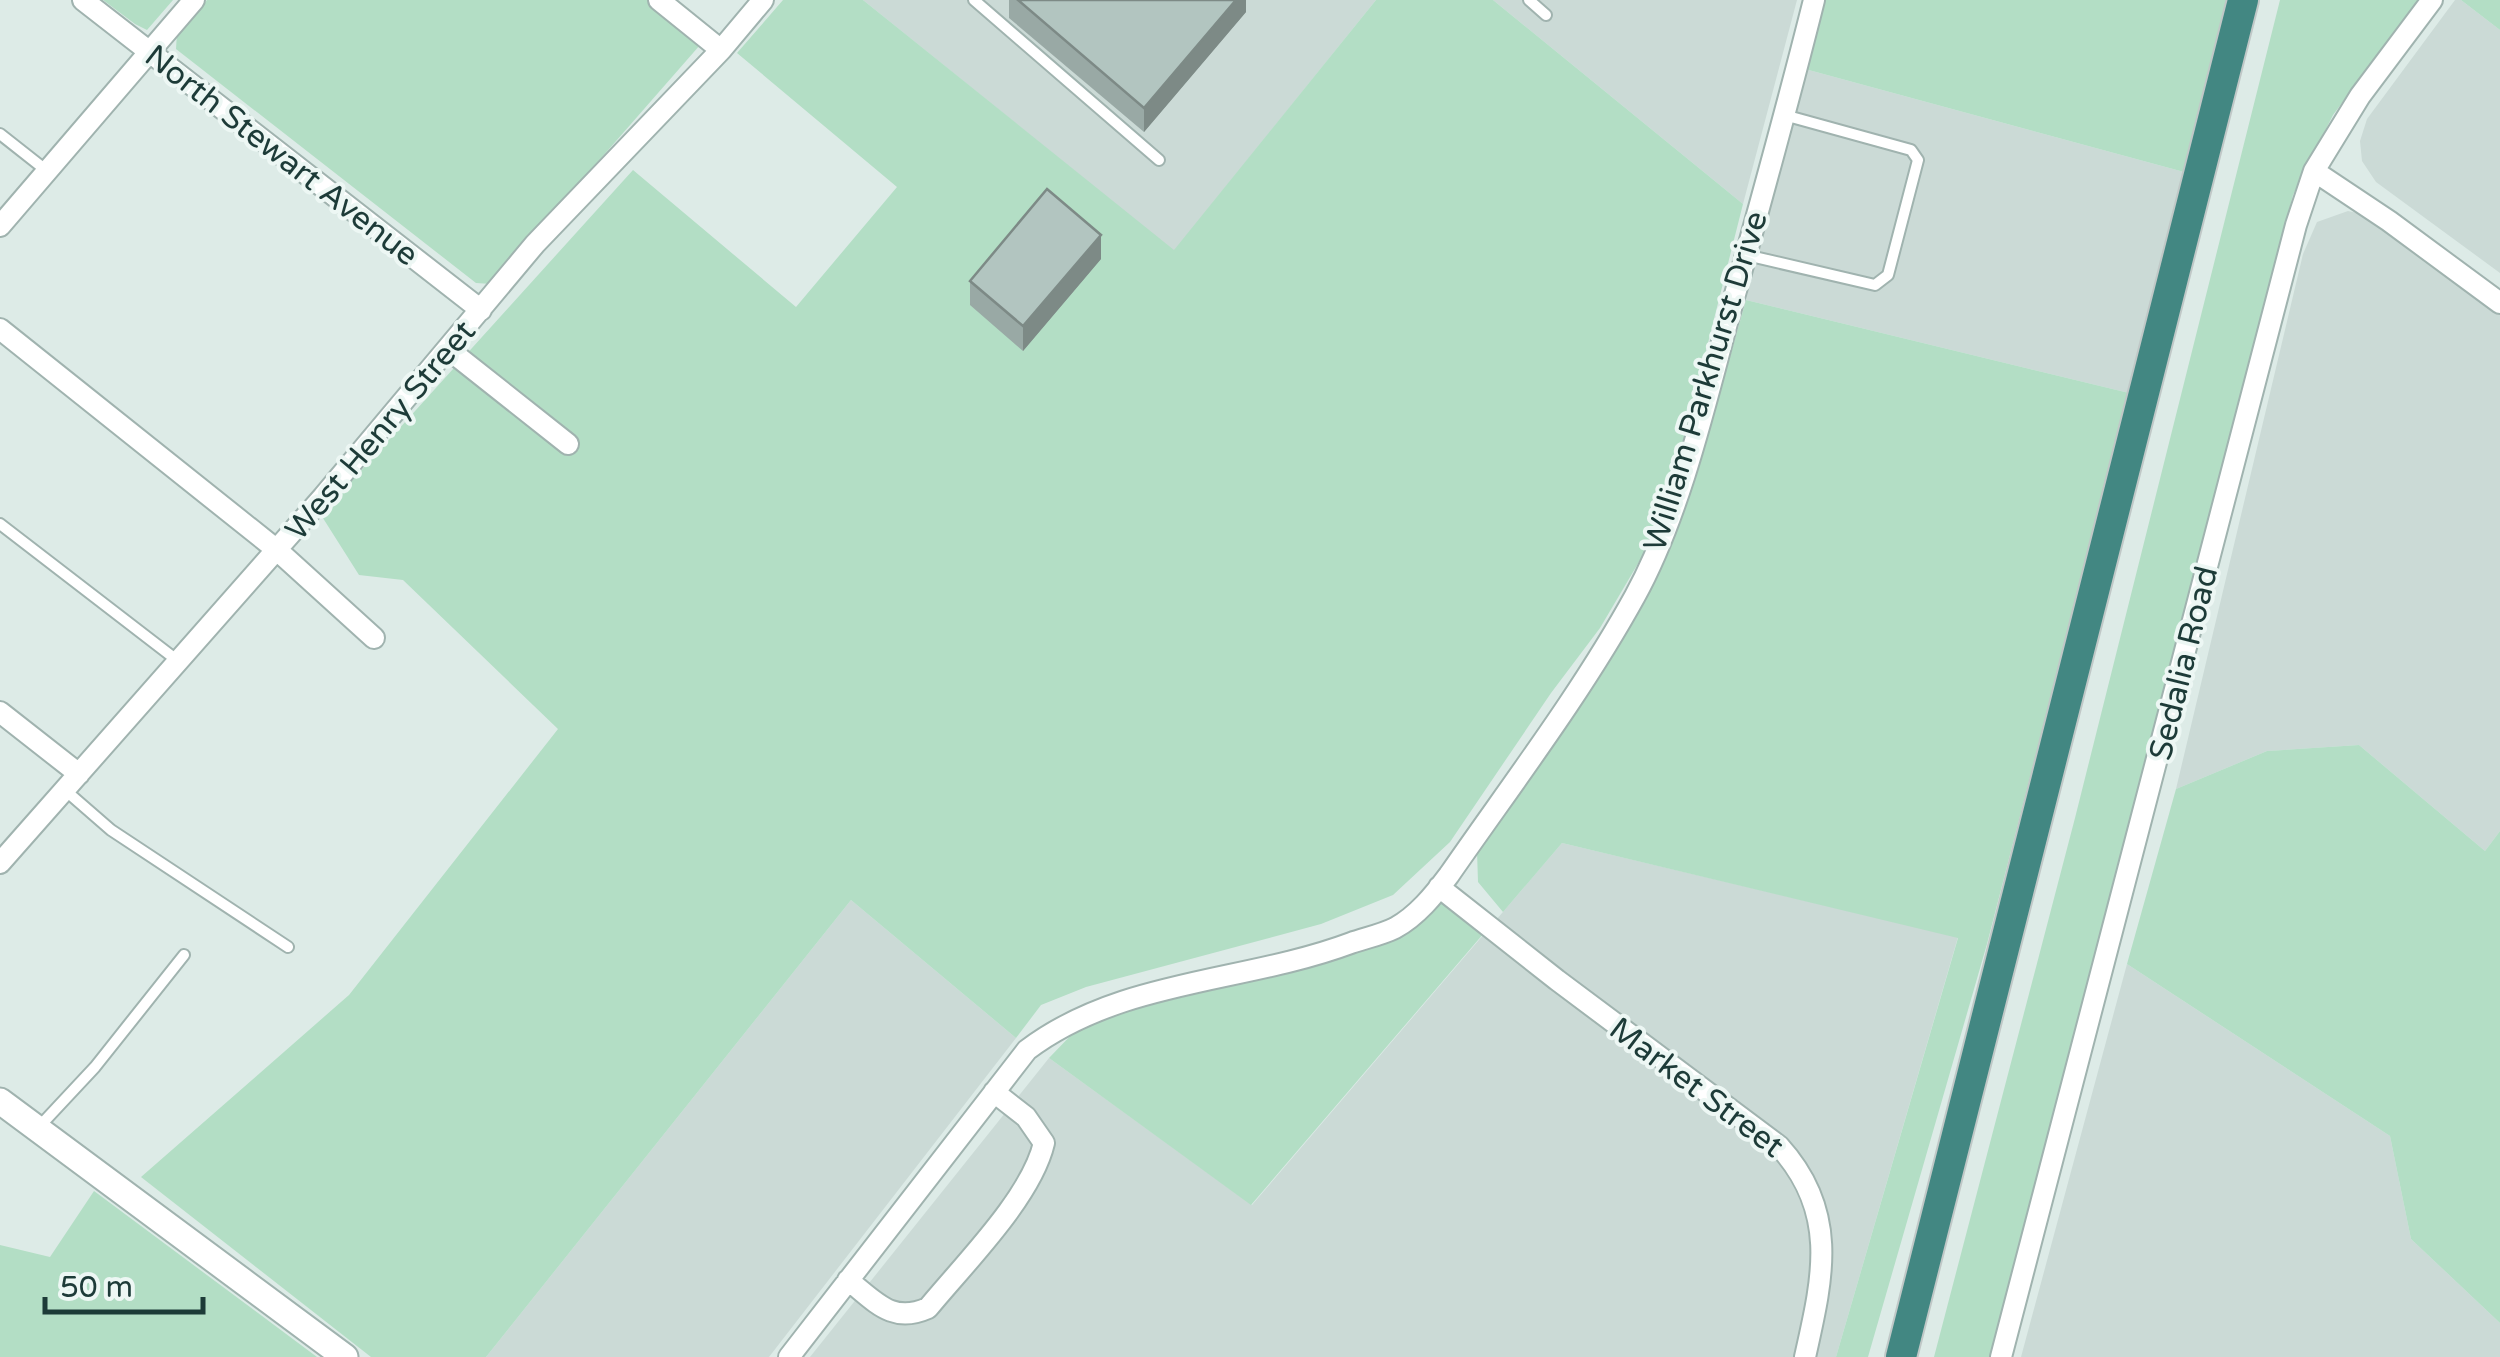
<svg xmlns="http://www.w3.org/2000/svg" width="2500" height="1357" font-family="'Varela Round',sans-serif">
<rect width="100%" height="100%" fill="#ddebe7"/>
<!-- built -->
<path fill="#cbdad6" d="M863,0H1376L1174,251Z
M1493,0H1797L1743,204Z
M2455,0H2461L2500,30V273L2376,182L2362,161L2360,141L2367,119Z
M1805,69L2184,172L2129,393L1746,300Z
M2348,211L2380,218L2500,310V831L2485,851L2359,745L2267,751L2176,789L2303,254L2317,222Z
M1562,843L1958,937L1836,1357H810L1049,1058L1252,1205Z
M851,900L1016,1038L769,1357H486Z
M2127,964L2390,1136L2411,1239L2500,1323V1357H2021Z"/>
<!-- green -->
<path fill="#b3dec5" d="M103,0H173L147,30L135,24Z
M207,0H659L700,45L491,284L476,283L176,49L177,33Z
M783,0H863L1174,250L1376,0H1493L1743,204L1681,450L1646,550L1600,628L1551,693L1450,842L1393,895L1321,924L1086,987L1041,1005L1016,1038L851,900L486,1357H371L141,1177L349,995L558,729L403,580L359,575L321,515L633,170L796,307L897,187L737,53Z
M1824,0H2229L2184,172L1805,69Z
M2280,0H2419L2333,115L2293,195L1993,1357H1934L2075,818Z
M2461,0H2500V30Z
M1746,300L2129,393L1987,944L1868,1357H1836L1958,938L1562,843L1503,912L1478,882L1477,851L1548,753L1622,638L1660,569L1706,442Z
M2359,745L2485,851L2500,831V1323L2411,1239L2390,1136L2127,964L2176,789L2267,751Z
M1431,901L1460,906L1490,926L1251,1205L1049,1058L1076,1030L1119,1005L1306,966Z
M94,1191L317,1357H0V1245L50,1257Z"/>
<g fill="none" stroke-linecap="round" stroke-linejoin="round">
<defs>
<path id="service" d="M974,0L1159,160
M1529,0L1546,15
M0,134L47,171
M1746,255L1875,285L1888,275L1918,160L1911,150L1784,115
M0,524L178,661
M65,790L111,830L288,947
M38,1128L95,1067L184,955"/>
<path id="minor" d="M83,0L481,310
M659,0L721,50
M2314,171L2389,221L2500,303
M0,226L194,0
M0,329L277,550L374,638
M448,349L568,444
M0,712L79,774
M0,863L323,497L535,244L721,50L763,0
M1439,887L1557,980L1779,1146C1839,1212 1823,1277 1805,1357
M848,1280C876,1302 892,1324 928,1308C964,1264 1031,1198 1044,1143L1026,1117L994,1092
M789,1357L1027,1050C1121,979 1244,983 1351,943C1365,938 1381,935 1395,928C1417,916 1434,895 1449,875C1512,784 1581,694 1635,596C1678,518 1704,410 1727,323C1757,216 1787,108 1814,0
M2001,1357L2296,225L2314,171L2360,96L2432,0"/>
<path id="tertiary" d="M0,1101L345,1357"/>
<path id="trunk" d="M1901,1357L2243,0"/>
</defs>
<!-- service casing -->
<use href="#service" stroke="#a0b3af" stroke-width="14"/>
<!-- minor casing -->
<use href="#minor" stroke="#a0b3af" stroke-width="24"/>
<!-- tertiary casing -->
<use href="#tertiary" stroke="#a0b3af" stroke-width="29"/>
<!-- trunk casing -->
<use href="#trunk" stroke="#c0c8c7" stroke-width="34"/>
<!-- service -->
<use href="#service" stroke="#fff" stroke-width="10"/>
<!-- minor -->
<use href="#minor" stroke="#fff" stroke-width="20"/>
<!-- tertiary -->
<use href="#tertiary" stroke="#fff" stroke-width="25"/>
<!-- trunk -->
<use href="#trunk" stroke="#428782" stroke-width="30"/>
</g>
<!-- wall -->
<path fill="#99a9a5" d="M1009,0H1246V12L1144,132L1009,18Z
M1101,259L1023,351L970,305V281Z"/>
<!-- shaded-wall -->
<path fill="#7d8a86" d="M1236,0H1246V12L1144,132V108Z
M1101,235V259L1023,351V326Z"/>
<!-- building -->
<path fill="#b2c5c0" stroke="#7d8a86" stroke-width="2.5" d="M1018,0H1236L1144,108Z
M1047,189L1101,235L1023,326L970,281Z"/>
<g text-anchor="middle" stroke-width="8" stroke-linejoin="round" paint-order="stroke">
<!-- street labels -->
<g font-size="32" fill="#1d3b38" stroke="#edf7f4">
<text transform="translate(282 155) rotate(38)" y="11">North Stewart Avenue</text>
<text transform="translate(1705 381) rotate(-73)" y="11">William Parkhurst Drive</text>
<text transform="translate(380 430) rotate(-50)" y="11">West Henry Street</text>
<text transform="translate(2183 663) rotate(-76)" y="11">Sedalia Road</text>
<text transform="translate(1697 1087) rotate(37)" y="11">Market Street</text>
</g>
</g>
<!-- scale -->
<path d="M45 1297v15h158v-15" fill="none" stroke="#1d3b38" stroke-width="5"/>
<text x="60" y="1297" font-size="30" fill="#1d3b38" stroke="#edf7f4" stroke-width="8" paint-order="stroke">50 m</text>
</svg>
